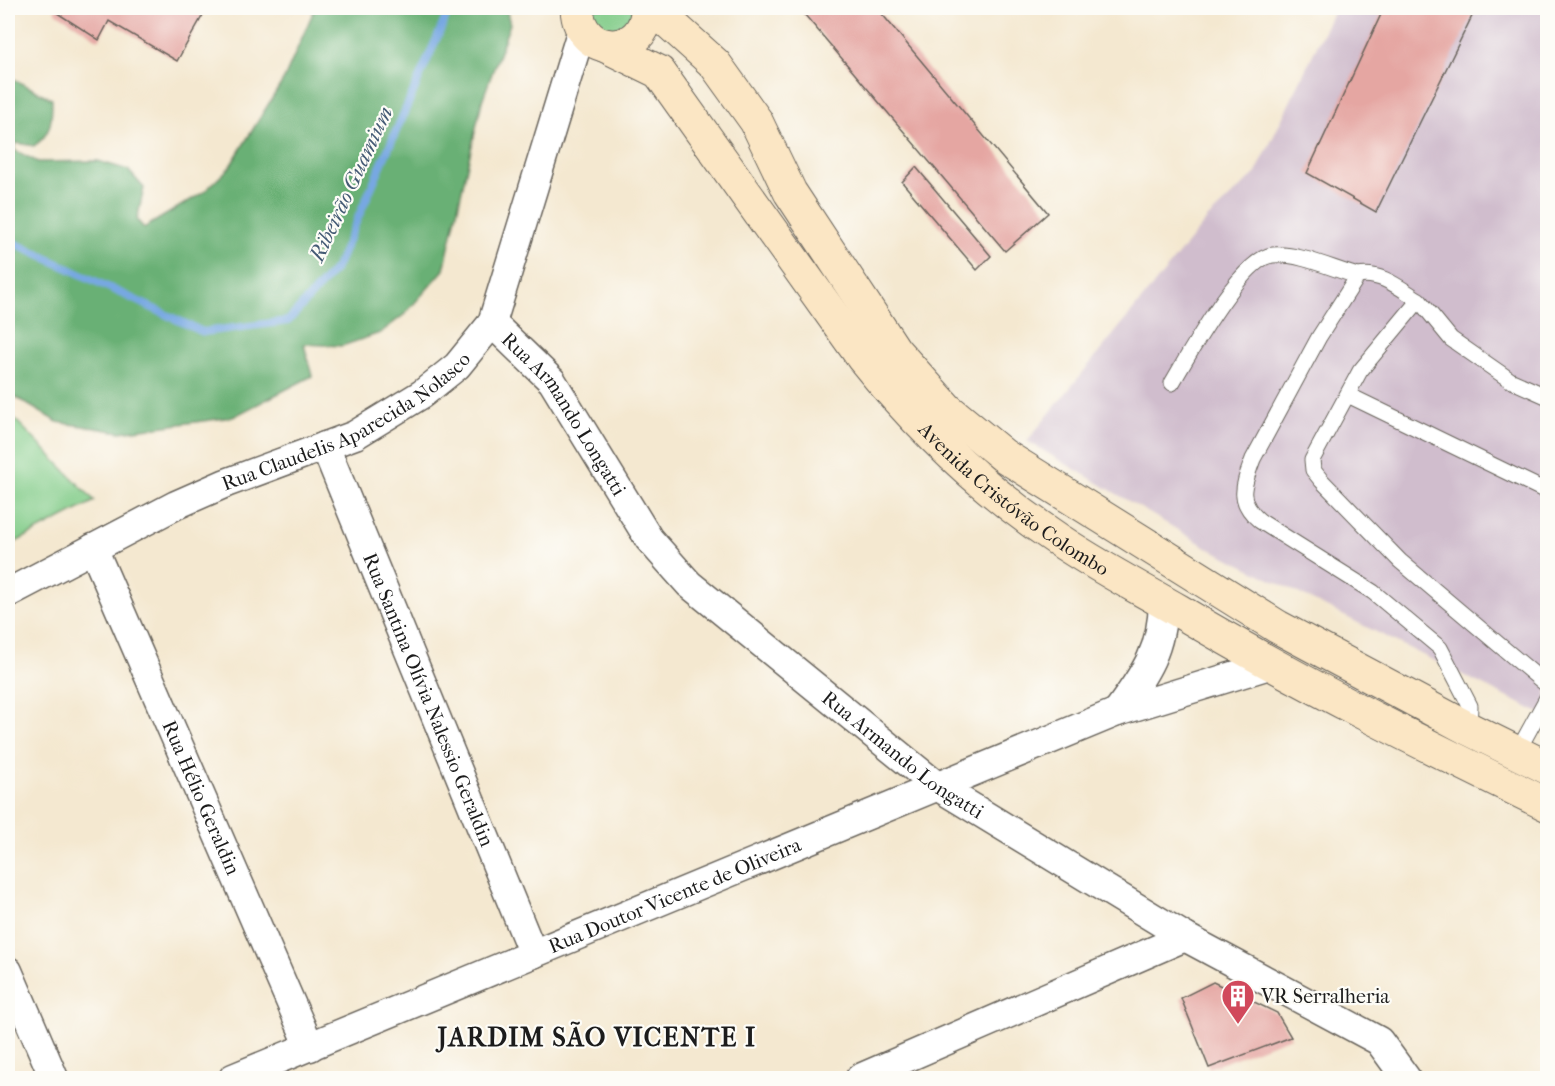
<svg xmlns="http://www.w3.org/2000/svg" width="1555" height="1086" font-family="'IM FELL French Canon',serif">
<rect width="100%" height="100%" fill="#fdfcf7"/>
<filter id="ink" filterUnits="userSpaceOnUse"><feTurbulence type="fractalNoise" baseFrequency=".0167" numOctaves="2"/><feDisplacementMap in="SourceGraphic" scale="12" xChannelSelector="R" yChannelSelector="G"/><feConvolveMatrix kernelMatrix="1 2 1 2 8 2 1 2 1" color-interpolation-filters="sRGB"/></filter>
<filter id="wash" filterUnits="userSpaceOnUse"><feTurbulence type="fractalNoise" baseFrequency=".008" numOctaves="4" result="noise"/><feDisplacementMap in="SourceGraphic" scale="24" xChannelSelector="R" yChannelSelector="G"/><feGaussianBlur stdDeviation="1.35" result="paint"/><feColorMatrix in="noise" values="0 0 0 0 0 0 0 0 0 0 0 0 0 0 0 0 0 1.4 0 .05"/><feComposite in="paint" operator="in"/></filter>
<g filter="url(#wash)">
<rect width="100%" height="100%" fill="#f4e8d0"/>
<!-- industrial -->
<path fill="#d0bdcd" d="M1335,8H1547V717L1210,549L1027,441L1208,218L1256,173Z"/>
<!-- green -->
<path fill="#82cc89" stroke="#4f7452" stroke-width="1.5" d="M587,8H636L633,22L605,35Z
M8,412L95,501L8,546Z"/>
<!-- forest -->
<path fill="#69b075" stroke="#426648" stroke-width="1.5" d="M315,8H506L510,24L482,101L444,270L405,314L380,333L342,346L304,344L312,376L233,417L120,432L57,422L10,394L8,390V76L52,99C52,119 52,134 34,146L16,143L14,150L38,162L98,161L128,170L144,188L137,220L144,228L204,192L229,168L284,79Z"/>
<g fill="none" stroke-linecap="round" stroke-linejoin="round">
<!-- stream -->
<path stroke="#77a8e2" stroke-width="8" d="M8,240L203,332L288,321L336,268L450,8"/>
</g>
<g id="blocks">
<!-- building -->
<path fill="#e5a6a2" d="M56,8H195L204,13L177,61L109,21L99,40L54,11Z
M799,8H877L1048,213L1005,251Z
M1384,8H1476L1376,212L1307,173Z
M916,167L991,256L977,270L902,182Z
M1213,982L1277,1013L1291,1037L1209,1068L1181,998Z"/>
</g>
</g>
<g filter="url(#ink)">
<use href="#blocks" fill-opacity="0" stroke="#68635b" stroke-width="1.5"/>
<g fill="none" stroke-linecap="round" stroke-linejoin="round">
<defs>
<path id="service" d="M936,8H937
M1419,300C1401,289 1380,271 1358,276L1319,337L1253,459C1243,486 1236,501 1260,521L1373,592L1440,648L1470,706L1469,729
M1172,383C1188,356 1242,257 1273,255C1300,253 1332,269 1358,276
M1348,395L1548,492
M1548,397L1510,380L1451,339L1419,300L1360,371L1312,460L1313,470L1321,480L1400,561L1548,686
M1515,756L1548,696"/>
<g id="minor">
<path id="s1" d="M492,323L552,381L649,539L689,584L937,786L1185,937L1379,1041L1406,1078"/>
<path id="s2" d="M325,446L533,954"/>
<path id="s3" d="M93,548L310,1047"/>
<path id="s4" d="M8,593L176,505L226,483L355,435L422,394L457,366L492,323L582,29"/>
<path d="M1117,712C1145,673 1162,651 1163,602"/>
<path d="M8,971L54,1078"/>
<path id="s5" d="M233,1078L1117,712L1269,665"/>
<path d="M860,1078L1185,937"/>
</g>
<g id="secondary">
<path d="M577,8C579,60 648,57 647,8"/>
<path d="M653,8L715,64L756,121L790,192L895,351L947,409L1003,455L1278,627L1469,729L1548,768"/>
<path id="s6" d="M606,46L659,72L863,358C917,425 979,486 1050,534C1091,563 1136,586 1179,611C1298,682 1423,744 1548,805"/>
</g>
</defs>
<!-- service casing -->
<use href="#service" stroke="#68635b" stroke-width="17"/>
<!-- minor casing -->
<use href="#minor" stroke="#68635b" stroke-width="31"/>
<!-- secondary casing -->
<use href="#secondary" stroke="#68635b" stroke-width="35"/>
<!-- service -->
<use href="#service" stroke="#fff" stroke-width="15"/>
<!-- minor -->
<use href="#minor" stroke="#fff" stroke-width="28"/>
<!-- secondary -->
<use href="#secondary" stroke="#fbe6c4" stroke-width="33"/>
</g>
</g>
<!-- icons -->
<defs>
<symbol id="building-pin" viewBox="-11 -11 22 30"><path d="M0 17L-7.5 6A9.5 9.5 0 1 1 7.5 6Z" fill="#d1495b" stroke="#fdfcf7"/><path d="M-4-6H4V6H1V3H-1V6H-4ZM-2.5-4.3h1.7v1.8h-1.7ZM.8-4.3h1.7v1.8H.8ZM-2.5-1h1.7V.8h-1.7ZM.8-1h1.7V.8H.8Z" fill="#fff"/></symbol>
</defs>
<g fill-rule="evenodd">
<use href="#building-pin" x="1219" y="977" width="38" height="52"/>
</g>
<g text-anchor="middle" stroke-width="4.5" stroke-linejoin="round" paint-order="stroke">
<!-- street labels -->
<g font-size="20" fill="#1c1c1c" stroke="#fdfcf7">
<text dy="7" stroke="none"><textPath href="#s1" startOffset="117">Rua Armando Longatti</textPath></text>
<text dy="7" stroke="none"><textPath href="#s4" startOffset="380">Rua Claudelis Aparecida Nolasco</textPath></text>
<text dy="7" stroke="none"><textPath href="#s6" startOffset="618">Avenida Cristóvão Colombo</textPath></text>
<text dy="7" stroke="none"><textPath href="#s2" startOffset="274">Rua Santina Olívia Nalessio Geraldin</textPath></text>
<text dy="7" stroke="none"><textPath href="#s1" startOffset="603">Rua Armando Longatti</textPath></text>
<text dy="7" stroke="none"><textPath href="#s3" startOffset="272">Rua Hélio Geraldin</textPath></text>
<text dy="7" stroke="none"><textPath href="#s5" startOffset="478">Rua Doutor Vicente de Oliveira</textPath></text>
</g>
<!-- poi labels -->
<g font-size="20" fill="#1c1c1c" stroke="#fdfcf7" text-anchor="start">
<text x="1261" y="1003">VR Serralheria</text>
</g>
<!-- water labels -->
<g font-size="21" font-style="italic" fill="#455b75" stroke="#fdfcf7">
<text transform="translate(351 184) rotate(-65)" y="7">Ribeirão Guamium</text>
</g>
<!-- district labels -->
<g font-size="26" font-weight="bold" letter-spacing="1.5" fill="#1c1c1c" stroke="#fdfcf7">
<text x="597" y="1046">JARDIM SÃO VICENTE I</text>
</g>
</g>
<!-- margin -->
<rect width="1555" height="1086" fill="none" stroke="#fdfcf7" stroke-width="30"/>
</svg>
